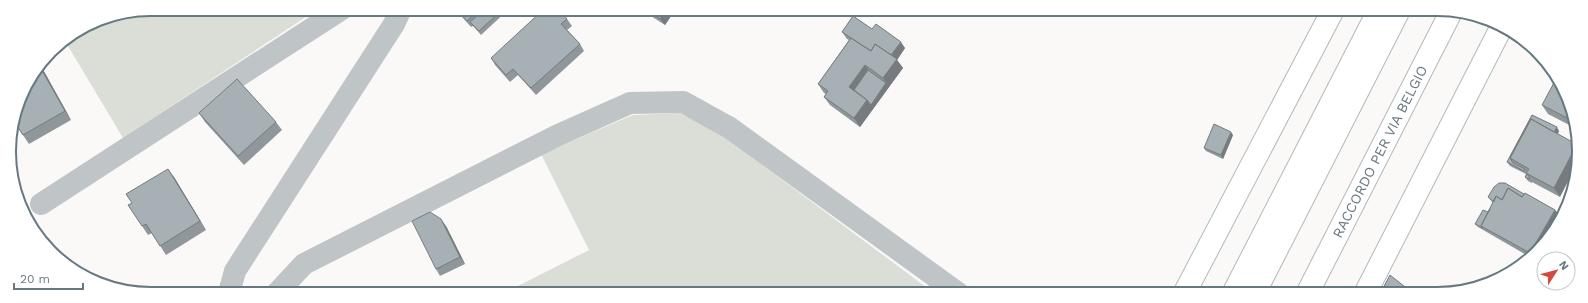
<svg xmlns="http://www.w3.org/2000/svg" width="1588" height="303" font-family="'Work Sans',sans-serif">
<rect width="100%" height="100%" fill="#faf9f8"/>
<!-- green -->
<path fill="#dbded7" d="M152,9H318L123,138L65,41L97,20Z
M679,113L718,132L934,293H504L589,250L541,154L633,115Z"/>
<g fill="none" stroke-linecap="round" stroke-linejoin="round">
<defs>
<path id="secondary" d="M1184,294L1333,10
M1365,294L1502,26"/>
<g id="highway">
<path d="M1233,294L1379,10"/>
<path d="M1254,294L1399,10"/>
<path id="s1" d="M1307,294L1452,10"/>
</g>
</defs>
<!-- secondary casing -->
<use href="#secondary" stroke="#b2b9bc" stroke-width="24"/>
<!-- highway casing -->
<use href="#highway" stroke="#b3b8bb" stroke-width="24"/>
<!-- street -->
<path stroke="#bfc5c7" stroke-width="22" d="M41,204L342,9
M229,293L235,271L394,24L401,9
M277,293L304,264L556,136L630,103L683,102L730,128L958,293"/>
<!-- secondary -->
<use href="#secondary" stroke="#fff" stroke-width="22"/>
<!-- highway -->
<use href="#highway" stroke="#fff" stroke-width="22"/>
</g>
<!-- wall -->
<path fill="#90979b" d="M455,9H509L481,35L473,26L471,27Z
M640,9H684L675,10L665,25Z
M567,19L572,26L567,30L580,44L584,51L536,95L518,75L510,82L495,65L491,58Z
M872,29L905,48L897,60L903,68L860,127L830,105L824,97L826,94L824,93L818,84L849,40L847,39L842,32Z
M41,66L71,120L29,144L23,135L16,124L13,125L20,97Z
M1542,105L1574,114L1575,128L1548,114Z
M199,113L276,122L282,130L244,165L205,122Z
M1532,115L1559,131L1558,134L1560,197L1532,182V183L1528,181L1525,177L1526,174L1510,166L1507,162Z
M1233,135L1223,159L1206,151L1204,148Z
M174,177L206,230L166,255L152,233L148,235L142,226Z
M1524,194L1555,210L1560,216L1546,239L1537,252L1530,257L1478,227L1475,224L1488,212L1493,203L1488,197Z
M446,226L465,264L440,276L436,269Z"/>
<!-- shaded-wall -->
<path fill="#757b7e" d="M666,9H674L675,10L665,25L660,19Z
M901,42L905,48L897,60L903,68L889,87L883,78L891,56Z
M865,65L871,73L856,94L849,87Z
M41,66L71,120L65,111L40,67Z
M886,83L889,87L860,127L854,118L867,100Z
M1557,127L1559,131L1555,138L1553,134Z
M1231,132L1233,135L1223,159L1221,155Z
M1576,146L1577,164L1560,197L1554,188Z
M168,169L174,177L206,230L200,221Z
M1555,210L1560,216L1546,239L1537,252L1532,256L1530,253Z
M441,219L446,226L465,264L460,257Z"/>
<!-- building -->
<path fill="#a7b0b4" stroke="#757b7e" d="M456,9H480L467,21Z
M485,9H503L479,31L470,22Z
M544,9H559L567,19L561,24L580,44L531,88L513,69L506,75L491,58Z
M646,9H666L660,19Z
M853,16L872,29L876,24L901,42L891,55L875,44L871,51L842,32Z
M851,38L871,51L875,44L897,59L883,78L865,65L849,87L867,100L854,118L824,97L828,91L818,84Z
M40,67L65,111L23,135L14,121L20,97Z
M868,70L886,83L871,105L867,100L854,90Z
M237,79L276,122L238,156L199,113Z
M1556,79L1574,114L1575,122L1542,105Z
M1532,115L1557,127L1554,132L1531,119L1510,158L1513,163L1525,169L1524,171L1507,162Z
M1531,119L1576,144V146L1554,188L1526,173L1529,169L1510,158Z
M1214,124L1231,132L1221,155L1204,148Z
M168,169L200,221L160,246L146,224L142,226L128,205L132,203L126,194Z
M1527,174L1530,178L1529,179L1525,177Z
M1499,183H1505L1524,194L1522,197L1508,188L1502,200L1496,196L1494,202L1488,197L1494,187Z
M1508,188L1522,197L1525,193L1555,210L1530,253L1481,226L1496,196L1502,200Z
M1490,209L1481,226L1483,228L1475,224L1483,210L1488,212Z
M430,212L441,219L460,257L436,269L412,221Z
M1390,275L1414,294H1380Z"/>
<g text-anchor="middle" stroke-width="4" stroke-linejoin="round" paint-order="stroke">
<!-- street labels -->
<g font-size="14" fill="#677980" stroke="#fff">
<text dy="5" stroke="none"><textPath href="#s1" startOffset="160">RACCORDO PER VIA BELGIO</textPath></text>
</g>
</g>
<!-- crop -->
<path d="M0 0H1588V303H0ZM151 16H1437A135 135 0 0 1 1572 151V152A135 135 0 0 1 1437 287H151A135 135 0 0 1 16 152V151A135 135 0 0 1 151 16Z" fill="#fff" fill-rule="evenodd"/>
<path fill="none" stroke="#677980" stroke-width="2" d="M151 16H1437A135 135 0 0 1 1572 151V152A135 135 0 0 1 1437 287H151A135 135 0 0 1 16 152V151A135 135 0 0 1 151 16Z"/>
<!-- north arrow -->
<g transform="translate(1556 271) rotate(54)"><circle r="19" fill="#ffffff" stroke="#c2c9cc"/>
<path d="M0-3L7 15L0 10L-7 15Z" fill="#d44b3e"/>
<text y="-6" font-size="11" font-weight="bold" text-anchor="middle" fill="#677980">N</text>
</g>
<!-- scale -->
<path d="M14 283v6h69v-6" fill="none" stroke="#677980" stroke-width="2"/>
<text x="20" y="283" font-size="12" fill="#677980" stroke="#ffffff" stroke-width="3" paint-order="stroke">20 m</text>
</svg>
